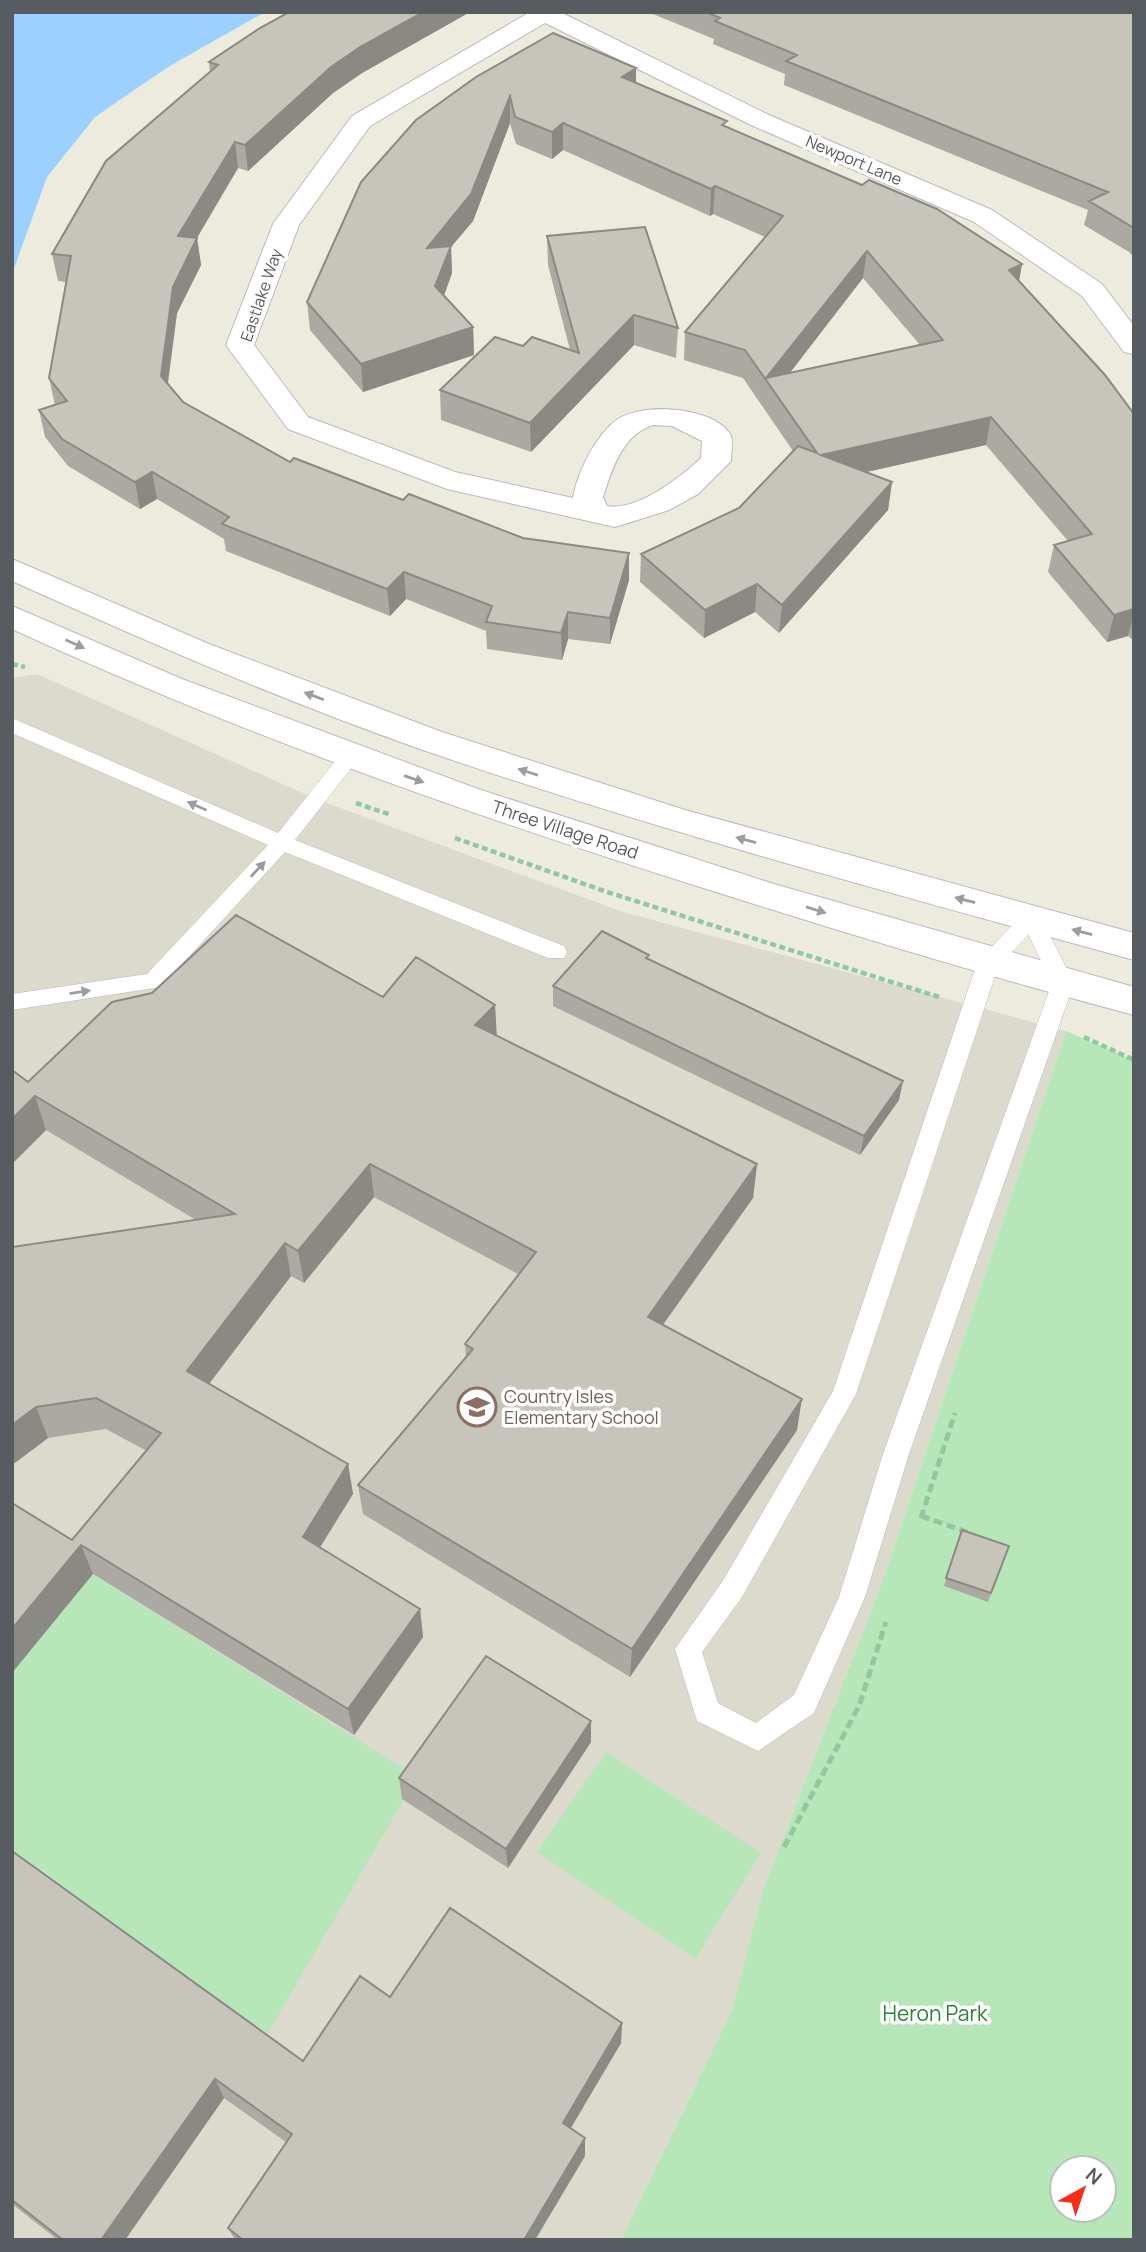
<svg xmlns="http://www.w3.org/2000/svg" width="1146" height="2252" font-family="Manrope,sans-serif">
<rect width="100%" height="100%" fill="#edeade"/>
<!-- education -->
<path fill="#dcd9cd" d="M37,674L316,799L623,912L1066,1031L883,1580L763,1890L732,2010L621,2240H12V678Z"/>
<!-- green -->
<path fill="#b7e7b8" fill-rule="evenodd" d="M1066,1031L1134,1060V2240H621L732,2010L763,1890L883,1580ZM1062,2168H1104V2210H1062Z
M93,1574L417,1777L261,2045L12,1865V1673Z
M606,1752L761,1853L695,1959L537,1852Z"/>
<!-- water -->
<path fill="#9cd1ff" d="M12,12H265L168,67L95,117L47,177L12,274Z"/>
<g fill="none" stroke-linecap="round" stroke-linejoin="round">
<defs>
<path id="service" d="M12,718L278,833L343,751H357L360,756L357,761L295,840L564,946L567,952L564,958H548L285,852L161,987L12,1010V994L147,974L268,845L12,733Z
M1031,910L1038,912L1074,983L909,1454L865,1597L814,1713L758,1751L697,1721L675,1649L724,1579L833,1391L977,963L1024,912ZM1028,934L1052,983L883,1454L839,1597L794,1695L756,1723L718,1703L702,1652L742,1597L856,1394L998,967Z"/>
<path id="minor" d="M530,12H560L769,115L992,210L1102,284L1134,326V354L1124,352L1082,296L974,222L751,125L545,23L370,126L299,225L254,345L308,417L455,472L573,498C577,473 596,434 618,419C643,402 714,407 730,434C734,441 731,453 731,461L698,494L669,510L615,527L447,489L288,429L226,345L273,224L352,116ZM654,425L672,426L702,441L701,458C681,477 636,512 607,506L603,497C612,469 623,433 654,425Z"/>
<path id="tertiary" d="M12,559L209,644L442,732L685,810L1134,933V960C895,894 655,830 420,749C281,700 146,641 12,581Z
M12,606L182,679L478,789L774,884L1134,987V1015C993,978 854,936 716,892C476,817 240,734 12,629Z"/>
</defs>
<!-- service casing -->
<use href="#service" stroke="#b7babf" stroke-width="1"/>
<!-- minor casing -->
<use href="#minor" stroke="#b7babf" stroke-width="2"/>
<!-- tertiary casing -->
<use href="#tertiary" stroke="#b7babf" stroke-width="2"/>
<!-- path-far1 -->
<path stroke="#90c8a2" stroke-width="4.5" stroke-dasharray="6 3.5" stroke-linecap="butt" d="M12,664L25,667
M356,803L391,815
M455,838L607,892L939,997
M1084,1037L1134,1060"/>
<!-- path -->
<path stroke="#90c8a2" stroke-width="5" stroke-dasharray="9 4.5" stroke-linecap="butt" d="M921,1516L967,1532
M921,1518L955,1413
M784,1847L859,1706L886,1622"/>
<!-- service -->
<use href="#service" fill="#fff" fill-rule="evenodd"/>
<!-- minor -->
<use href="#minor" fill="#fff" fill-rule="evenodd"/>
<!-- tertiary -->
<use href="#tertiary" fill="#fff" fill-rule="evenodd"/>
</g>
<!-- wall -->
<path fill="#aba9a1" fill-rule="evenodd" d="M289,12H470L362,73L333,93L248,171L238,168L197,238L201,265L177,313L168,384L183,402L290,462L403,500L629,580L610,644L568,639L562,660L487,649L486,631L406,599L390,616L226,551L224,539L157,499L140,509L68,466L45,437L39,410L55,405L49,378L66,282L58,281L52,254L210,72L209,62Z
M648,12H1134V257L1129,252L1084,225L1088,210L784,85L785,74L713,44L714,39Z
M636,68V82L727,127L1022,264L1019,281L1134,414V641L1128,636L1107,642L1048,572L1054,545L1068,541L986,445L866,472L892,482L888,510L779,633L755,612L704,638L640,582L641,554L739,508L793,451L743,378L684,360L685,332L765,237L713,214L710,216L563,150L552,159L516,144L510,123L473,221L451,247L452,273L444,296L473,327L474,355L363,392L310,330L307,302L416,120ZM863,278L920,345L790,373Z
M547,236L678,328L676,358L634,345L531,452L441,420L440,390L523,346L570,350L548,265Z
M649,959L899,1100L860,1155L553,1006V986Z
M383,997L495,1005L496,1035L757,1164L753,1198L663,1325L797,1430L630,1677L363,1514L358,1485L466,1357L465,1344L518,1274L374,1197L304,1283L291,1276L209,1384L348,1464L353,1494L320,1547L420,1609L423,1637L354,1735L93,1574L72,1540L147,1451L106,1429L48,1438L12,1465V1247L196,1220L46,1130L12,1164V1070L28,1082Z
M962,1530L1009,1546L988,1602L944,1586Z
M591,1721V1742L508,1868L402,1799L399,1778Z
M12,1851L303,2061L390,1997L622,2023L621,2043L571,2128L585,2156L535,2240H235L228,2228L286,2142L224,2098L125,2240H58L12,2204Z"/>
<!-- shaded-wall -->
<path fill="#8b8983" d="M423,12H470L362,73L333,93L248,171L245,145L331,67L360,47Z
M636,68V95L622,77Z
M510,96V123L473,221L451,247L452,273L437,314L427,248Z
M563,123V150L552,159V132Z
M235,142L238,168L182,263L178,236Z
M715,186L713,214L710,216L711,189Z
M197,238L201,265L177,313L165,402L161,376L173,287Z
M867,251L863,278L774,393L766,378Z
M1022,264L1017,291L1009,270Z
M634,315V345L531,452L530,423Z
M473,327L474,355L363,392L361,364Z
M991,417L986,445L818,483L821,455Z
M152,472L157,499L140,509L135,482Z
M892,482L888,510L779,633L782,605Z
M629,553V580L610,644V618Z
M404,572L406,599L390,616L387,589Z
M757,584L755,612L704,638L705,610Z
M1134,609V614L1128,636L1107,642L1114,615Z
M568,612V639L562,660L561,633Z
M495,1005L497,1039L475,1025Z
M903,1081L899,1100L860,1155L864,1136Z
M35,1096L46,1130L12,1164V1119Z
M370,1164L374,1197L304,1283L298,1251Z
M757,1164L753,1198L646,1348L648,1317Z
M285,1243L291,1276L195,1402L187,1371Z
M802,1399L797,1430L630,1677L632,1649Z
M36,1407L48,1438L12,1465V1425Z
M348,1464L353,1494L309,1565L303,1537Z
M81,1545L93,1574L12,1673V1629Z
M420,1609L423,1637L354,1735L348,1709Z
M591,1721V1742L508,1868L506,1849Z
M622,2023L621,2043L563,2141V2123Z
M215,2079L224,2098L125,2240H101Z
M585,2138V2156L535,2240H524Z"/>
<!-- building -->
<path fill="#c7c4bb" stroke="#8b8983" stroke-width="2" fill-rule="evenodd" d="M289,12H423L360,47L331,67L245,145L235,142L178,236L197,238L173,287L161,376L183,402L290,462L294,458L403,500L409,494L523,538L629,553L610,618L568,612L561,633L486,622L492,606L404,572L387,589L222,524L229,517L152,472L135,482L62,439L39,410L67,401L49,378L71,256L52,254L106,161L218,65L209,62L260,28Z
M706,12H1134V228L1089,201L1108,192L786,61L797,55L715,21L720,18Z
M553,33L636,68L622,77L727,121L722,125L862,185L869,180L937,209L1022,264L1009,270L1105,375L1134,414V609L1114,615L1054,545L1092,534L991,417L821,455L892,482L782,605L757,584L705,610L641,554L739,508L798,446L817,453L745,350L685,332L783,216L715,186L711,189L563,123L552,132L515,117L510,96L471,194L427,248L451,246L435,286L473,327L361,364L307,302L361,182L416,120L476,77ZM867,251L943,340L766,378Z
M645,227L678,328L634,315L530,423L440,390L495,337L523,346L532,337L579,353L547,236Z
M236,915L383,997L416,957L495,1005L475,1025L757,1164L648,1317L802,1399L632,1649L358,1485L473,1349L465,1344L536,1252L370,1164L298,1251L285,1243L187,1371L348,1464L303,1537L420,1609L348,1709L81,1545L12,1629V1503L72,1540L161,1433L96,1398L36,1407L12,1425V1247L235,1214L35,1096L12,1119V1070L28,1082L112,1002L152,993Z
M602,931L649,955L646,958L903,1081L864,1136L553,986Z
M962,1530L1009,1546L991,1593L946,1578Z
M486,1656L591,1721L506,1849L399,1778Z
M12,1851L303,2061L360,1976L390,1997L450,1908L622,2023L563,2123L585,2138L524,2240H243L228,2228L292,2134L215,2079L101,2240H63L12,2200Z"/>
<!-- one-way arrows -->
<defs><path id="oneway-solid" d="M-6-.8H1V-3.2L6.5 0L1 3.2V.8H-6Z" transform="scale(1.75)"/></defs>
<g fill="#9a9da0">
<use href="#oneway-solid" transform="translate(75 644) rotate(24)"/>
<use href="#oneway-solid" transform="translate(314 696) rotate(-159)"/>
<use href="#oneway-solid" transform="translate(528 772) rotate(-162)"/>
<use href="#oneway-solid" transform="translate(414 779) rotate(19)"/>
<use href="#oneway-solid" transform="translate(197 806) rotate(-156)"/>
<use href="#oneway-solid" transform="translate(746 840) rotate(-165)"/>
<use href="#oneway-solid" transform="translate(258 869) rotate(-47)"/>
<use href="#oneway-solid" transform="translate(965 900) rotate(-165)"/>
<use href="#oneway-solid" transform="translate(816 910) rotate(17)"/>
<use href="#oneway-solid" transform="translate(1082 932) rotate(-165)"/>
<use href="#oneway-solid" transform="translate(80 992) rotate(-9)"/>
</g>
<!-- icons -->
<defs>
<symbol id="school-ring" viewBox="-11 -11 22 22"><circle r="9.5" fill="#fff" stroke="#8d6e63" stroke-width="1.5"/><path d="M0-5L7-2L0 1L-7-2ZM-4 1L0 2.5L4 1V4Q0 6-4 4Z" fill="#8d6e63"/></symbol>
</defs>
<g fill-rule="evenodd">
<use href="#school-ring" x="455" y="1385" width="44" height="44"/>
</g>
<g text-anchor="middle" stroke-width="7" stroke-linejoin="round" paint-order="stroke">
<!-- far-street labels -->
<g font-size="16" fill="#575c61" stroke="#fff">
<text transform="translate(854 160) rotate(23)" y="6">Newport Lane</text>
<text transform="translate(261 295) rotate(-71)" y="6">Eastlake Way</text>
</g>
<!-- street labels -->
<g font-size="18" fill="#575c61" stroke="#fff">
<text transform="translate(565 830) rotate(18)" y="6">Three Village Road</text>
</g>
<!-- education labels -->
<g font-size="18" fill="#785e54" stroke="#fff" text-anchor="start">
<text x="504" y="1403">Country Isles<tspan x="504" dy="21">Elementary School</tspan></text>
</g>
<!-- near-park labels -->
<g font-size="21" fill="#2c8432" stroke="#fff">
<text x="935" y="2021">Heron Park</text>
</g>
</g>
<!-- border -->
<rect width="1146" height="2252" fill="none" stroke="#575c61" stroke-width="28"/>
<!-- north arrow -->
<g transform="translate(1083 2189) rotate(40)"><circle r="33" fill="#ffffff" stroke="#bcbec0" stroke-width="2"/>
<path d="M0-5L12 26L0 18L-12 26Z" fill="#f92e18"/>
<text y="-10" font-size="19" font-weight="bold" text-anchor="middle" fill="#575c61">N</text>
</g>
</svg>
